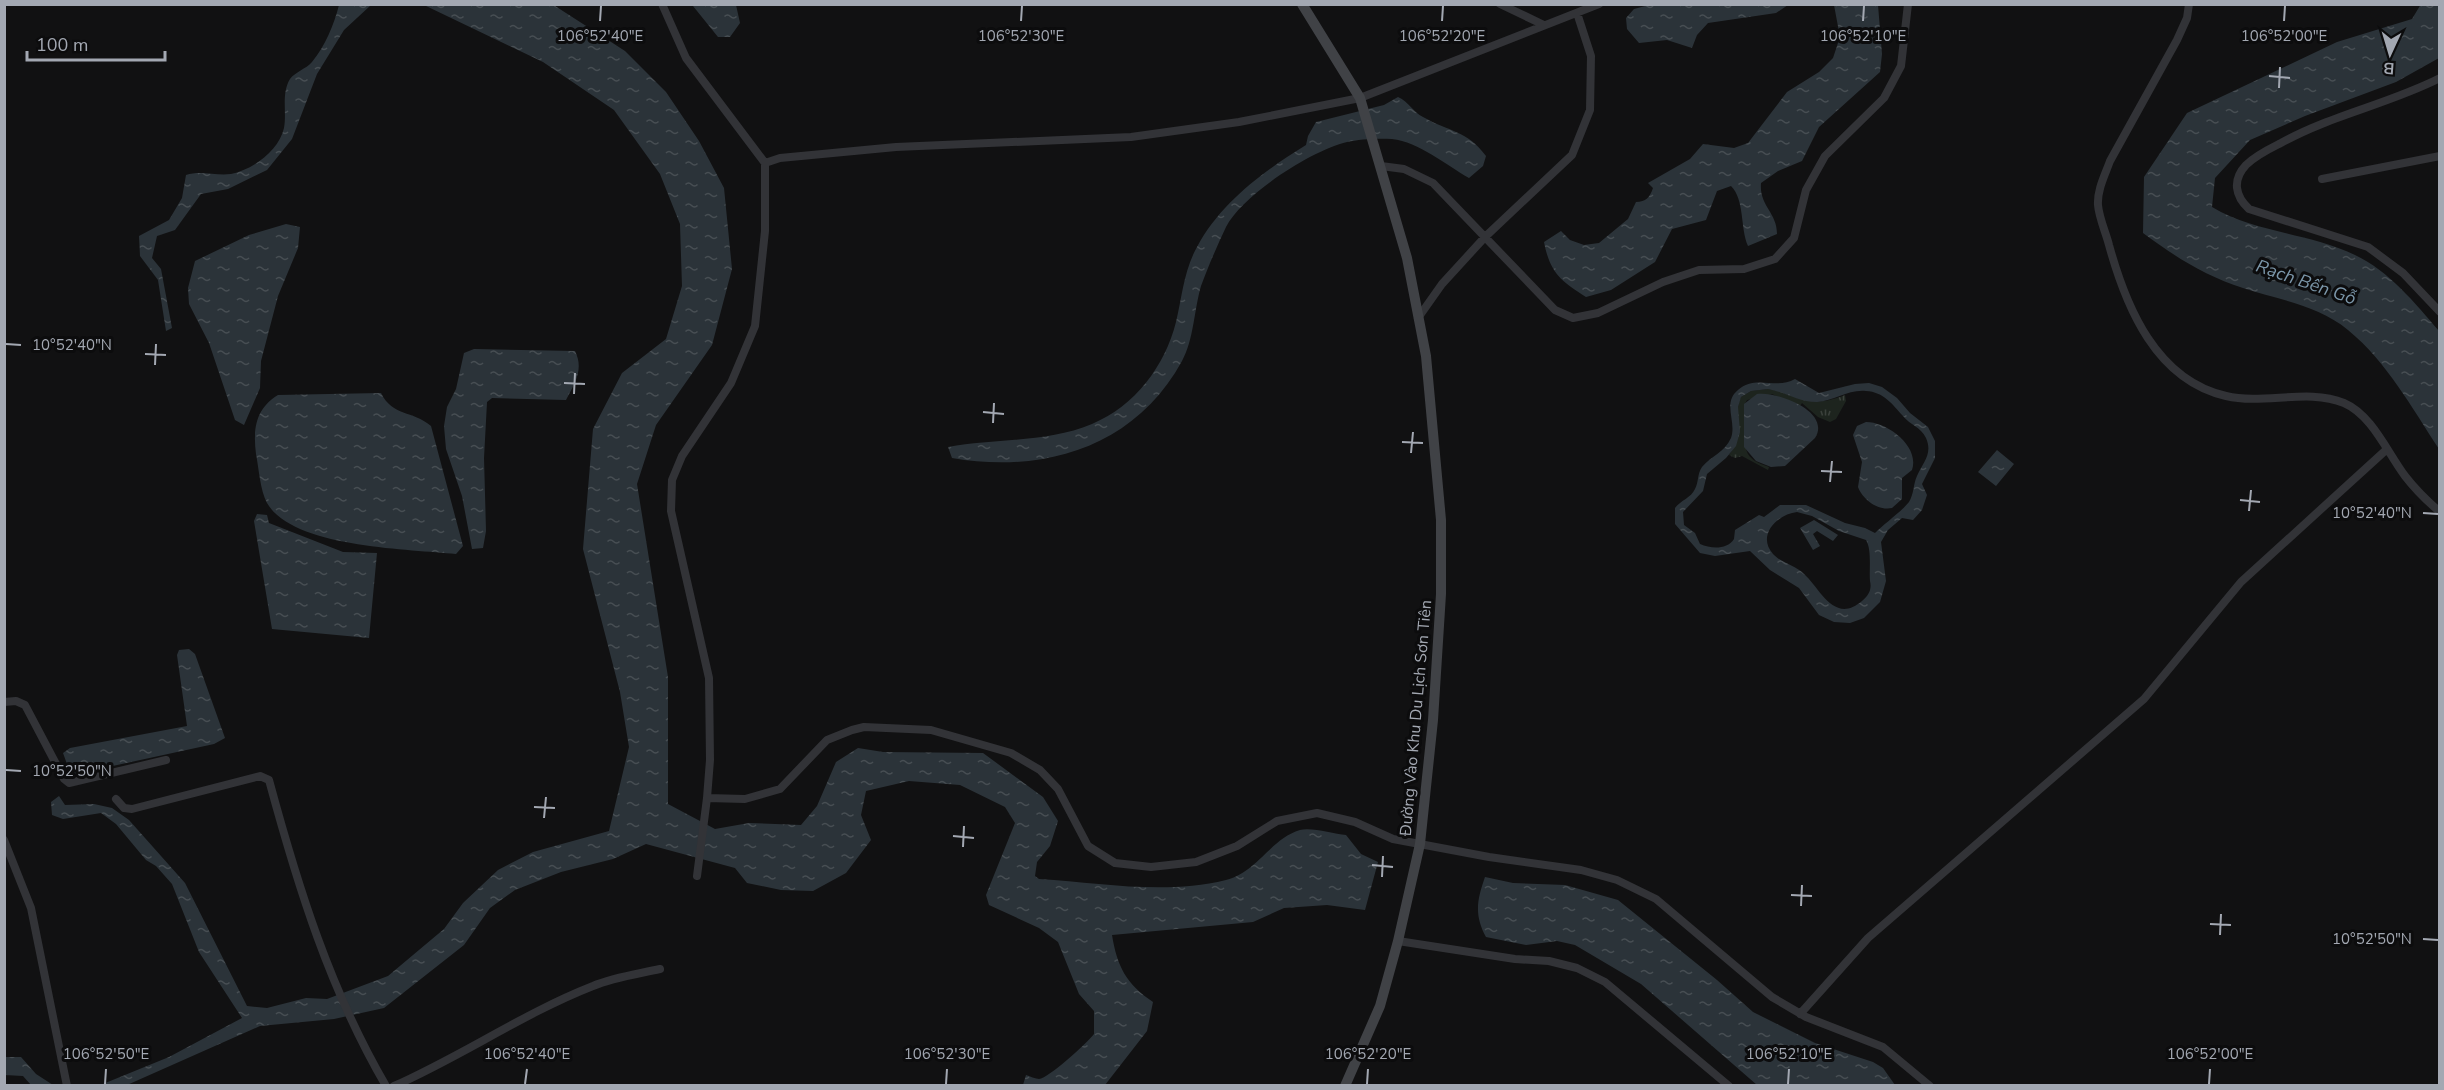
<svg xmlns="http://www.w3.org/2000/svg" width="2444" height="1090" font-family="'Nunito Sans',sans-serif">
<defs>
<pattern id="grass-tufts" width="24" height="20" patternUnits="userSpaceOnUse" patternTransform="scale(1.5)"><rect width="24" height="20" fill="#1d241e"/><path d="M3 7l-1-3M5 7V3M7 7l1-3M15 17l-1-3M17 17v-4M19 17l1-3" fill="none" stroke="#3b413c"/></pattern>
<pattern id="water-ripples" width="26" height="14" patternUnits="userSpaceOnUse" patternTransform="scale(1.5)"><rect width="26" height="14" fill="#2b3339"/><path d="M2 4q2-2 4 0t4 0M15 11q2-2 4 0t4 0" fill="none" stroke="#474e53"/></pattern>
</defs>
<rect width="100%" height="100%" fill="#111112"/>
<!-- grass -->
<path fill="url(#grass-tufts)" d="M1768,389C1801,395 1808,410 1845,395L1846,401L1836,419L1830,422L1818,417L1802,403L1800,406L1772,394L1747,400C1742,407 1745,414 1745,423C1746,447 1740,458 1769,467L1768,470L1742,456L1735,458L1729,455C1749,429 1731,418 1741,397L1751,391Z"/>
<!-- water -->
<path fill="url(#water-ripples)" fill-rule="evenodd" d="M552,4L625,51L666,92L699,141L724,188L732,269L712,345L656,425L637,484L668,677V804L715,829L749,823L801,825L817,806L836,762L858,748L883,752L983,753L1043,797L1058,821L1050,846L1037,862L1035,876L1039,879C1101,883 1165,895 1226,880C1258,872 1270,839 1300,830C1312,827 1333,834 1346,835L1361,854L1378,862L1365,910L1327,905L1284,908L1253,922L1112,935C1117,966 1126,984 1153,1002L1147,1031L1105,1085H1023L1026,1075C1029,1076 1036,1079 1039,1079C1049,1078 1087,1043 1094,1034V1011L1079,994L1058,942L1039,928L989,905L986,895L1015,823L1005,807L960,785L909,781L866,791L861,815L871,840L846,873L813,891L781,890L747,883L735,868L646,844L613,859L561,872L515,890L490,908L464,945L384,1008L334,1019L260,1026L127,1085L98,1086L169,1057L242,1018L199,952L172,884L156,866L146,860L116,824L101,813L63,819L52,815L51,802L59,796L65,805L94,804L112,808L129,820L185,883L247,1006L267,1008L306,998L327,999L388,976L444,929L463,903L498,870L533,852L609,831L629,747L620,692L583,549L593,429L622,373L666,339L682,286L680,224L660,174L614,110L543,62L424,5Z
M2421,4L2439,5V58L2396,82L2305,116L2250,140L2215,178L2212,207C2256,233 2309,233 2355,255C2389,271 2415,303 2439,331V449C2412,408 2387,362 2348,330C2318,305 2279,300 2243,288C2205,276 2174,256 2143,233L2144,177L2187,113L2337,42L2412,19Z
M339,5H371L344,30L317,74L292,139L267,170L228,189L201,194L175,230L157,236L152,258L161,269L172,328L166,331L158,280L140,256L139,236L169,220L182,198L186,175C201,170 215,176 231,174C252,170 279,151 284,128C287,112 281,94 290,79C295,72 306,69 312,62C325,46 334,25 339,5Z
M688,5H736L740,23L730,37H718L693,6Z
M1649,5V4L1788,5L1776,13L1708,23L1697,35L1692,48L1667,40L1639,43L1627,29L1626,18L1634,9Z
M1834,5H1878L1882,54L1880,72L1819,127L1802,161L1778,171L1761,183C1759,206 1777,212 1777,234L1748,246C1740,228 1745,200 1731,186L1717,191L1706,220L1672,229L1655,262L1611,290L1586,297C1561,281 1550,273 1544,242L1561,231L1570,240L1584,245L1599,243L1628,219L1636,202C1646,202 1650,197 1653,188L1648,183L1690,159L1703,144L1734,148L1748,143L1787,92L1819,72L1833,58L1840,37Z
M1398,97C1409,102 1413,112 1423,117C1449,132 1467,130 1486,156L1483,166L1469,178C1446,165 1419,142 1392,139C1379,138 1359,139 1347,142C1312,150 1242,195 1226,227C1217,246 1208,267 1201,286C1194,310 1194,339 1182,361C1135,447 1044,474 952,458L948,447C996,438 1047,443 1092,424C1135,406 1165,366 1176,322C1182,297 1184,270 1197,247C1221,202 1264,171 1306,145L1308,136L1316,122L1384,105Z
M286,224L300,227L298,248L278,296L261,361L260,388L244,425L235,420L209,343L189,304L188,288L195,261L249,235Z
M474,349L575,351C584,369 575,383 566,400L492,398L487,402L484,458L486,531L483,548L472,549L462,496L446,449L444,426L447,407L456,389L464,353Z
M1795,379L1819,393L1855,384L1869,383L1882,387L1897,398L1910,413L1928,427L1935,441V458L1922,484L1927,495L1922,510L1913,520L1902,518L1888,530L1881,542L1886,581L1880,602L1864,618L1850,623L1834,622L1819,615L1799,588L1770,570L1750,551L1715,556L1700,553L1675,524V508C1681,500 1691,498 1695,489C1699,482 1697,474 1702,467C1711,456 1725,452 1731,438C1737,422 1722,403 1738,390C1755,374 1777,390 1795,379ZM1768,389C1785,392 1798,402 1817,402C1834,401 1849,389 1866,391C1884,392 1892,404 1903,416C1910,425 1921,427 1926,438C1933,454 1923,462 1917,476C1913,485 1914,494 1909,502C1902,511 1884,524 1875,533L1865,528L1845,523L1806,505H1780L1764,517L1759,515L1735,530L1734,539C1727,550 1711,549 1700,544L1695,533L1684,525L1683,512L1703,491L1707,474L1726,458L1736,446L1740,432L1738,407L1741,397L1751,391ZM1797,512L1812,516L1839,531L1866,540C1872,550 1869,569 1870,581C1872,589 1869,595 1862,601C1834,625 1820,588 1804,574C1795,565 1781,563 1773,554C1756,535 1778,514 1797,512Z
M381,393C393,417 412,410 431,426L463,546L456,554C409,549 293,548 267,503C260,490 259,469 256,454C253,430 255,409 278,395Z
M1757,394C1776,391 1832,411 1815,438L1785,466L1771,467L1756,461L1744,447V404Z
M1866,422C1887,422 1920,446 1912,470L1902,478V499L1892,508C1878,511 1863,500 1858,487L1862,462L1853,435L1857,426Z
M1997,450L2014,464L1996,486L1978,472Z
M257,514L267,515L269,523L343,552L377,553L369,638L272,629L254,521Z
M1814,520L1838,535L1833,541L1817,531L1813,534L1820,546L1813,550L1800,528Z
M189,649L195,654L225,738L214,744L71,775L63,753L70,748L187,726L177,655L179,650Z
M1485,877L1513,883L1565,885L1618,900L1717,980L1753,1012L1815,1043L1873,1062L1883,1068L1895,1085H1757L1641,984L1575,945L1557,941L1526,945L1486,937C1474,915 1477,900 1485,877Z
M5,1057H21L36,1074L53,1085H31L23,1076L5,1075Z"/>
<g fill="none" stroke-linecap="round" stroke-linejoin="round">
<!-- street -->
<path stroke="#323337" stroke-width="8" d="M662,4L686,58L765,163
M1500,4L1544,25
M1599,4L1360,98L1239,122L1131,137L896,147L780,158L765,163V231L755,326L731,383L682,456L672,480L671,511L709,678L710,760L707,798L745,799L780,789L827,740L852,730L864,727L931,730L1011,753L1040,770L1058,789L1088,846L1115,863L1151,867L1196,862L1237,846L1277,821L1317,813L1355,822L1393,839L1489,857L1581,870L1617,880L1656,899L1772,997L1806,1017L1883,1047L1930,1086
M2189,4L2187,18L2177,40L2110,161C2105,175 2097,190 2098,205C2099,218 2106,233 2109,245C2126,307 2156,380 2226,396C2264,405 2308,388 2344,403C2372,415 2387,452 2405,476C2415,489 2427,501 2440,512
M2440,78C2389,104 2331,115 2281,143C2269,149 2256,155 2246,165C2232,180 2235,196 2249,209L2368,247L2403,273L2440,312
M1381,166L1404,169L1433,183L1555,310L1573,318L1598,313L1663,282L1699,270L1744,269L1775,259L1794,238L1806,190L1825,156L1884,98L1901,66L1908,4
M2322,179L2440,156
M1418,318L1442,284L1485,237L1572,155L1590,110L1591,56L1577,13
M4,702L16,701L25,705L64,779L69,783L166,760
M116,799L124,808L132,809L260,776L269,780C298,887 330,990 386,1086
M4,840L31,908L67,1086
M697,876L707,798
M1398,941L1515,959L1549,961L1577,968L1605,982L1729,1086
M1800,1014L1868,938L2144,699L2241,582L2386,450
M394,1086C462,1056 524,1013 593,986C614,977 638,974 660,969"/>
<!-- secondary -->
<path stroke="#404246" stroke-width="10" d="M1302,4L1360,98L1407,258L1426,356L1441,520V594L1433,720L1420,844L1398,941L1380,1006L1345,1086"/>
</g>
<!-- ticks -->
<path fill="none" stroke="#a3a8b2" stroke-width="2" d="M600,21L601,6M1021,21L1022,6M1442,21L1443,6M1863,21L1864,6M2284,21L2285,6M2269,76L2290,78M2279,88L2280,67M6,344L21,345M145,354L166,355M155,365L156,344M564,383L585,384M574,394L575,373M983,412L1004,414M993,423L994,403M1402,442L1423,443M1411,453L1413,432M1821,471L1842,472M1830,482L1832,461M2240,500L2260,502M2249,511L2251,490M2423,513L2438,514M6,770L21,771M534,807L555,808M544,818L546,797M953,836L974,838M963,847L964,826M1372,865L1393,867M1382,877L1383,856M1791,895L1812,896M1801,906L1802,885M2210,924L2231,925M2220,935L2221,914M2423,939L2438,940M105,1084L106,1069M525,1084L527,1069M946,1084L947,1069M1367,1084L1368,1069M1788,1084L1789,1069M2209,1084L2210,1069"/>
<g text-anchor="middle" stroke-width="6" stroke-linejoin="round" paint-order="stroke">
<!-- street labels -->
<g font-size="16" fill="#a3a8b2" stroke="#0c0c0d">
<text transform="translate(1415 718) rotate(-85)" y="6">Đường Vào Khu Du Lịch Sơn Tiên</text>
</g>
<!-- water labels -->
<g font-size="18" font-style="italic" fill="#7c97aa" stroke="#0c0c0d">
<text transform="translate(2306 282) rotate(19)" y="6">Rạch Bến Gỗ</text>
</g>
</g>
<g font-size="15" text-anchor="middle" fill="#a3a8b2" stroke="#0c0c0d" stroke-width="6" stroke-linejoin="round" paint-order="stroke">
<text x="600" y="41">106°52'40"E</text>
<text x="1021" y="41">106°52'30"E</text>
<text x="1442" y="41">106°52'20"E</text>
<text x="1863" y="41">106°52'10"E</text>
<text x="2284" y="41">106°52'00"E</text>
<text x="72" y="350">10°52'40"N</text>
<text x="2372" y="518">10°52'40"N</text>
<text x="72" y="776">10°52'50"N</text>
<text x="2372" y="944">10°52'50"N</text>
<text x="106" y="1059">106°52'50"E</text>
<text x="527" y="1059">106°52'40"E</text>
<text x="947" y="1059">106°52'30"E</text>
<text x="1368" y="1059">106°52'20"E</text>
<text x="1789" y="1059">106°52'10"E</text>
<text x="2210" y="1059">106°52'00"E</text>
</g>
<!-- border -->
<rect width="2444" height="1090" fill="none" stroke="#a3a8b2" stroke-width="12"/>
<!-- north arrow -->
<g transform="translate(2390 54) rotate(184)" stroke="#0c0c0d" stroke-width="4.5" paint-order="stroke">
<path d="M0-4.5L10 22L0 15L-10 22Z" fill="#a3a8b2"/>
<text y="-9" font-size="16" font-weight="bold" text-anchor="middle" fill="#a3a8b2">B</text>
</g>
<!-- scale -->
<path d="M27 51v9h138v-9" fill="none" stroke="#a3a8b2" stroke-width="3"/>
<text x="36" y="51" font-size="18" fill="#a3a8b2" stroke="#0c0c0d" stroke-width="4.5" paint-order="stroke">100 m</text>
</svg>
